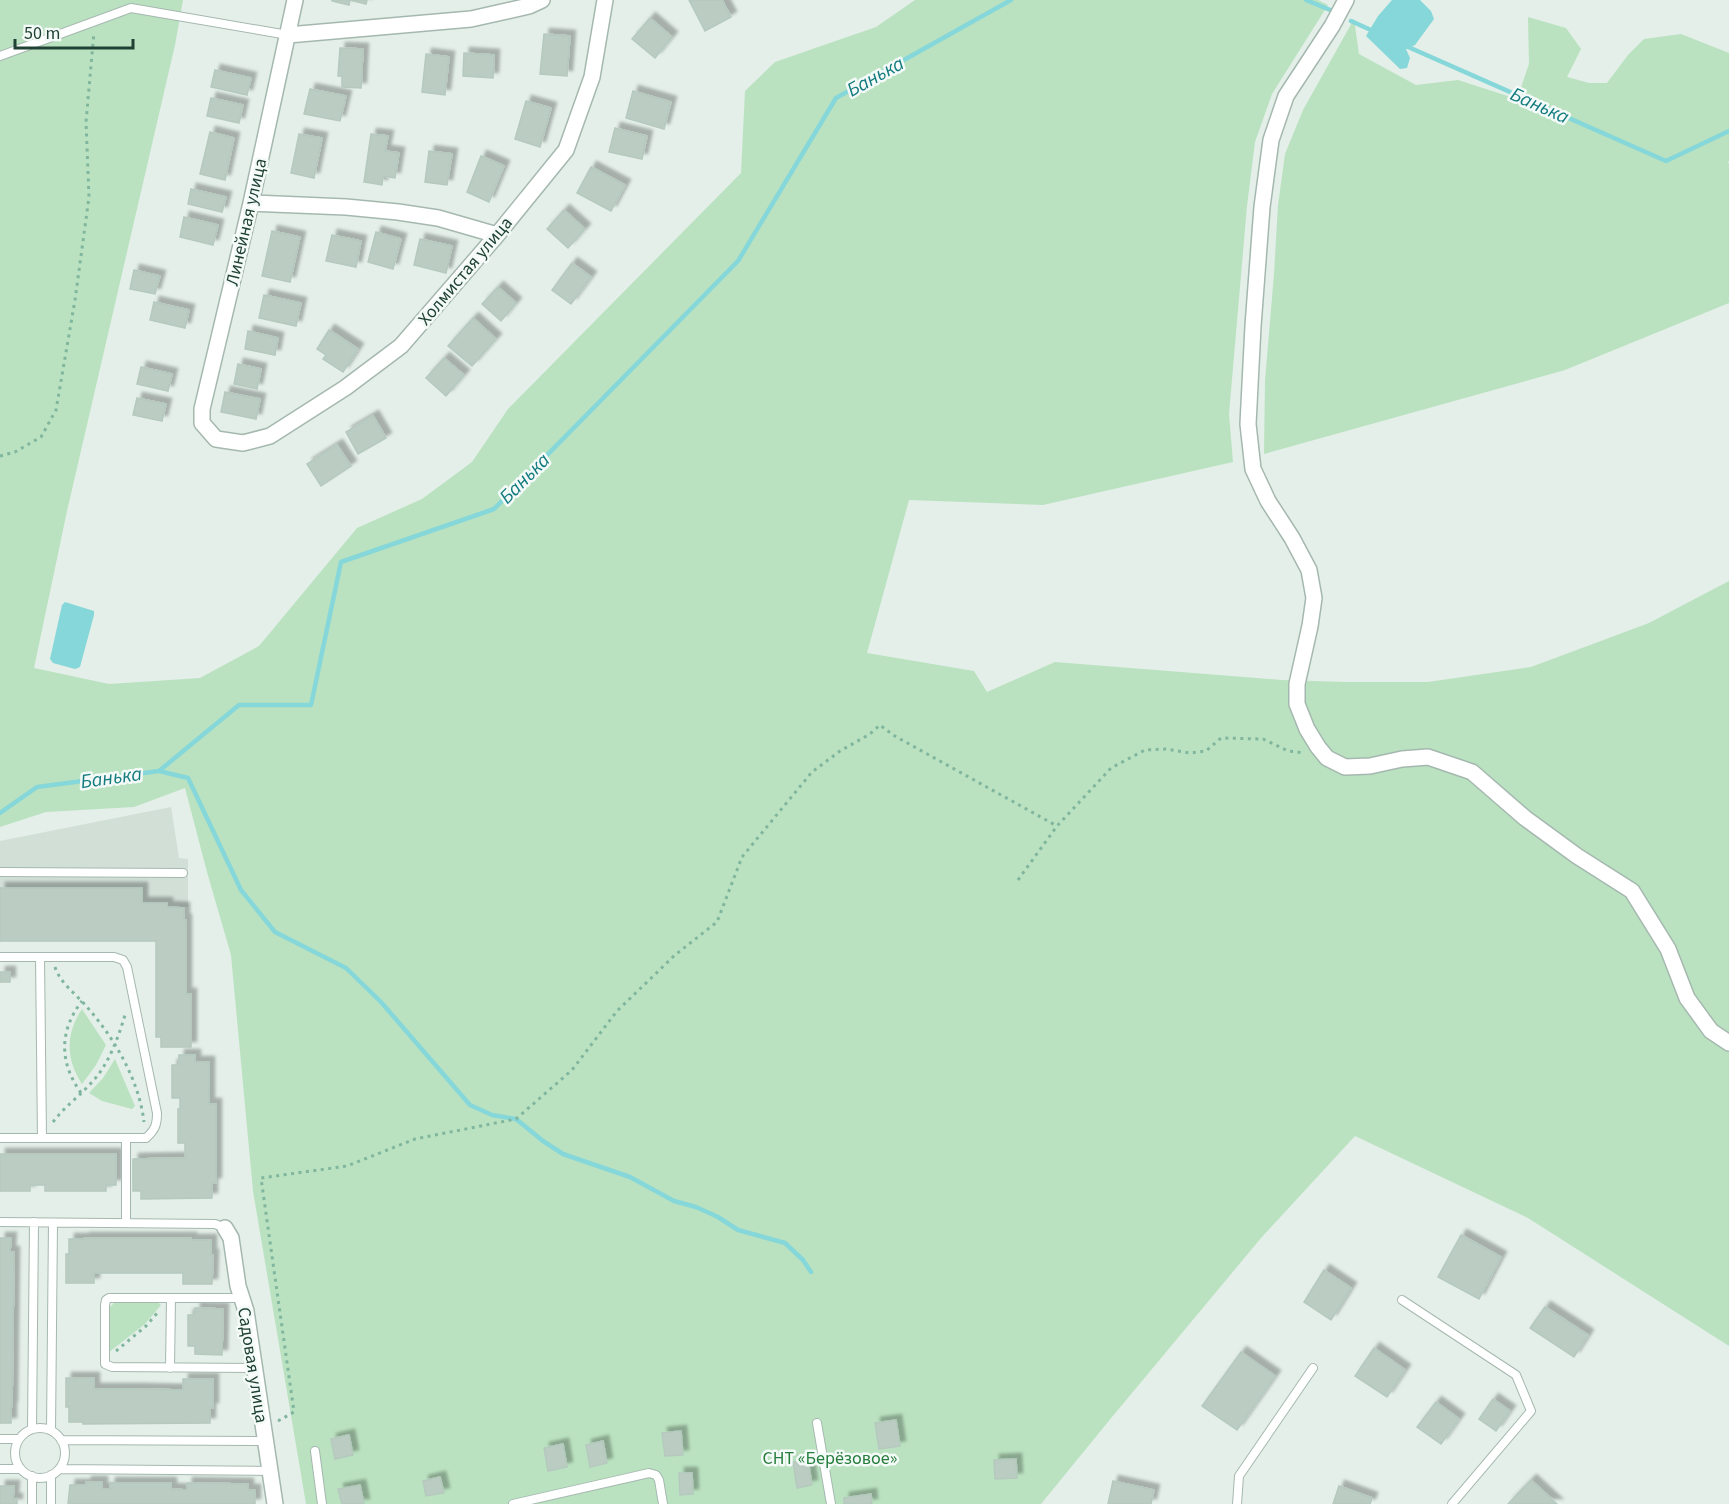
<svg xmlns="http://www.w3.org/2000/svg" width="1729" height="1504" font-family="'Source Sans 3',sans-serif">
<defs>
<filter id="shadow"><feDropShadow dx="5.5" dy="-5.5" stdDeviation="1.5" flood-color="#0004"/></filter>
</defs>
<rect width="100%" height="100%" fill="#e3efe8"/>
<!-- built -->
<path fill="#d1dfd7" d="M171,807L179,858L188,859V907L0,904V841Z"/>
<!-- green -->
<path fill="#bae2c0" d="M0,0H183L175,45L67,511L34,668L109,684L200,678L259,646L357,528L422,499L472,462L508,409L741,173L745,91L775,62L876,27L915,0H1318L1328,5L1272,94L1255,142L1247,206L1229,414L1233,462L1043,505L909,500L867,653L974,671L987,692L1055,662L1282,680L1344,682H1428L1531,667L1649,623L1729,581V1346L1528,1218L1355,1136L1261,1238L1112,1417L1041,1504H306L253,1191L231,955L207,872L185,788L134,807L46,812L0,827Z
M1528,17L1566,28L1581,49L1567,77L1589,83H1607L1628,55L1644,39L1681,34L1729,53V161L1728,162L1729,164V303L1565,370L1264,454L1265,381L1274,274L1278,205L1285,154L1303,110L1354,19L1359,54L1416,85L1458,80L1517,99L1529,64Z
M82,1009L106,1045L96,1065L82,1084C66,1059 65,1034 82,1009Z
M115,1059L135,1106L132,1109L102,1101L89,1093L103,1078Z
M115,1302H157L161,1305L145,1324L108,1353L109,1308Z"/>
<!-- water -->
<path fill="#86d7d9" d="M1392,0H1420L1431,11L1434,19L1415,45L1406,49L1410,58L1407,68L1400,69L1366,36L1378,16Z
M65,602L94,611V615L80,667L75,669L53,663L50,659L62,605Z"/>
<g fill="none" stroke-linecap="round" stroke-linejoin="round">
<!-- stream -->
<path stroke="#86d7d9" stroke-width="4.5" d="M1306,0L1335,12
M1351,21L1373,31
M1406,46L1666,161L1729,131
M159,771L188,778L241,890L275,932L346,968L381,1002L470,1105L492,1115L516,1119L543,1141L563,1154L630,1177L674,1201L696,1207L718,1217L738,1230L785,1243L803,1260L811,1272
M0,813L37,787L159,771L239,705H311L341,562L494,509L738,261L836,98L1011,0"/>
</g>
<!-- building -->
<path fill="#bbcdc3" stroke="#b5c9be" stroke-width="1.5" filter="url(#shadow)" d="M332,0H367L366,4L350,0L349,5L332,1Z
M689,0H722L731,17L705,31Z
M650,18L672,37L655,58L632,39Z
M544,34L570,36L567,76L540,74Z
M340,48L363,49L361,88L342,87V76H338Z
M464,53L494,55L493,78L463,76Z
M426,54L449,57L445,95L422,92Z
M215,70L251,78L247,95L211,87Z
M310,89L346,96L340,121L304,114Z
M633,91L671,102L664,129L626,118Z
M211,98L243,105L239,123L207,116Z
M526,101L551,108L540,147L515,139Z
M615,128L647,136L642,159L609,152Z
M210,132L234,138L225,180L200,174Z
M299,134L322,138L314,178L291,173Z
M371,134L388,136L385,151L399,153L395,178L383,176L382,185L364,182Z
M429,151L452,154L447,185L425,182Z
M481,156L504,166L489,202L467,192Z
M591,167L625,185L611,211L577,193Z
M191,189L226,197L222,212L188,204Z
M564,210L585,229L568,248L547,229Z
M184,217L218,225L213,245L180,237Z
M272,231L300,237L290,282L262,276Z
M376,232L401,239L393,269L368,262Z
M332,235L361,241L356,267L326,261Z
M420,239L452,246L446,273L414,265Z
M572,263L591,277L571,304L552,290Z
M134,270L160,276L155,294L130,289Z
M498,287L516,303L501,321L482,304Z
M264,295L301,303L296,326L259,318Z
M154,302L189,310L185,328L150,320Z
M473,318L496,339L472,366L448,346Z
M329,330L358,349L343,372L323,359L326,355L317,349Z
M248,331L278,338L275,355L245,349Z
M444,358L464,375L446,396L426,378Z
M238,364L261,369L257,389L234,384Z
M141,367L172,374L168,391L137,384Z
M225,392L260,399L256,419L221,412Z
M137,398L166,404L162,421L133,415Z
M373,416L386,438L358,454L346,432Z
M337,445L351,466L321,486L307,464Z
M0,888H142V903H167V907L184,908V920H186V994H191V1047H161V1037H156V941H0Z
M0,972H10V982H0Z
M179,1055H195V1062H209V1104H216V1183H212V1198L141,1199V1191H133V1159L185,1158V1143H178V1109H180V1098H172V1065H179Z
M0,1154H116V1185H106V1191H45V1185H30V1191H0Z
M1461,1235L1501,1257L1479,1299L1438,1277Z
M0,1238H11L10,1252H14L12,1407H11V1423H0Z
M84,1238H191V1240H211V1255H213L212,1284H183V1273H94V1283H66V1254H69V1239H84Z
M1324,1270L1351,1288L1331,1320L1304,1302Z
M1545,1307L1588,1335L1574,1357L1530,1328Z
M195,1308L223,1309L222,1355L195,1354V1346H188V1315H195Z
M1374,1348L1405,1370L1387,1397L1355,1376Z
M1241,1352L1275,1376L1237,1430L1202,1406Z
M66,1378H94V1389H139L183,1390V1379H213V1408H210V1423L83,1424V1422H69V1407H66Z
M1493,1399L1510,1411L1496,1431L1479,1419Z
M1436,1402L1459,1419L1441,1444L1417,1427Z
M896,1420L900,1446L879,1449L875,1423Z
M681,1431L683,1455L665,1456L662,1433Z
M349,1435L353,1455L335,1459L331,1439Z
M603,1441L607,1463L590,1467L586,1445Z
M563,1444L567,1467L548,1471L544,1448Z
M1016,1459L1017,1478L995,1479L994,1460Z
M808,1460L812,1485L797,1488L793,1462Z
M679,1473H692L693,1494L680,1495Z
M440,1477L444,1493L426,1496L423,1481Z
M1531,1480L1557,1504H1508Z
M1113,1481L1154,1490L1151,1504H1108Z
M86,1482H102V1489H110V1483H171V1489L187,1490V1483L248,1484V1490H255V1504H68L70,1485H86Z
M360,1485L364,1504H342L338,1489Z
M0,1486H14L13,1499H17V1504H0Z
M1339,1486L1372,1498L1370,1504H1333Z
M871,1494L872,1504H844V1498Z"/>
<g fill="none" stroke-linecap="round" stroke-linejoin="round">
<defs>
<path id="lane" d="M0,56L131,8L288,35
M0,872L183,873
M0,957H114L123,960L127,967L157,1113C157,1125 155,1130 146,1138H0
M40,957L42,1138
M126,1138V1223
M0,1222L215,1224L225,1228
M241,1298H109L106,1300L105,1305V1364L112,1367L254,1368
M1402,1300L1516,1375L1531,1411L1452,1504
M170,1368L171,1298
M817,1423L831,1504
M15 1453a25 25 0 1 1 50 0a25 25 0 1 1-50 0Z
M32,1429L34,1222
M51,1430L53,1223
M0,1439H19
M61,1440L265,1441
M315,1451L322,1504
M0,1469H21
M60,1469L270,1471
M32,1504V1476
M51,1504V1475
M513,1504L649,1473L656,1475L659,1480L663,1504
M1237,1504L1239,1476L1313,1368"/>
<path id="street" d="M295,0L251,203L202,409V423L216,439L243,443L270,436L345,388L401,346L497,235L566,150L592,77L605,0
M1346,0L1332,26L1286,96L1271,140L1262,207L1253,326L1248,424L1253,469L1268,501L1292,538L1309,570L1314,598L1310,626L1297,684V704L1307,729L1318,747L1327,758L1345,767L1370,766L1402,759L1428,757L1472,772L1525,818L1577,856L1632,891L1668,949L1687,998L1711,1031L1729,1043
M288,35L471,19L529,6L542,0
M251,203L346,207L398,212L438,218L497,235
M225,1228L231,1238L238,1286L246,1311L275,1504"/>
</defs>
<!-- lane casing -->
<use href="#lane" stroke="#a5b8af" stroke-width="10"/>
<!-- street casing -->
<use href="#street" stroke="#a5b8af" stroke-width="18"/>
<!-- path -->
<path stroke="#80b69e" stroke-width="3" stroke-dasharray="3 4.5" stroke-linecap="butt" d="M0,456L15,452L41,437L56,410L75,300L89,197L86,122L94,32
M1018,880L1057,826L1111,768L1145,750L1166,749L1190,753L1206,751L1221,738L1263,739L1288,751L1305,753
M55,967C60,983 76,994 87,1007C115,1039 139,1080 144,1122
M81,1093C59,1062 59,1031 82,1001
M53,1122C64,1107 80,1096 92,1082C109,1064 118,1038 125,1015
M116,1351L146,1326L159,1311
M278,1421L294,1412L261,1178L347,1166L415,1139L516,1119L572,1070L617,1011L675,955L717,922L742,857L812,772L840,751L870,734L880,725L893,735L1057,826"/>
<!-- lane -->
<use href="#lane" stroke="#fff" stroke-width="8"/>
<!-- street -->
<use href="#street" stroke="#fff" stroke-width="15"/>
</g>
<g text-anchor="middle" stroke-width="5" stroke-linejoin="round" paint-order="stroke">
<!-- street labels -->
<g font-size="18" fill="#204235" stroke="#f4faf7">
<text transform="translate(246 222) rotate(-77)" y="6">Линейная улица</text>
<text transform="translate(465 271) rotate(-50)" y="6">Холмистая улица</text>
<text transform="translate(253 1365) rotate(81)" y="6">Садовая улица</text>
</g>
<!-- park labels -->
<g font-size="18" fill="#267e3d" stroke="#f4faf7">
<text x="830" y="1464">СНТ «Берёзовое»</text>
</g>
<!-- water labels -->
<g font-size="20" font-style="italic" fill="#137b7f" stroke="#f4faf7">
<text transform="translate(875 76) rotate(-29)" y="7">Банька</text>
<text transform="translate(1540 105) rotate(24)" y="7">Банька</text>
<text transform="translate(524 478) rotate(-45)" y="7">Банька</text>
<text transform="translate(111 777) rotate(-8)" y="7">Банька</text>
</g>
</g>
<!-- scale -->
<path d="M15 39v9h118v-9" fill="none" stroke="#204235" stroke-width="3"/>
<text x="24" y="39" font-size="18" fill="#204235" stroke="#f4faf7" stroke-width="4.5" paint-order="stroke">50 m</text>
</svg>
